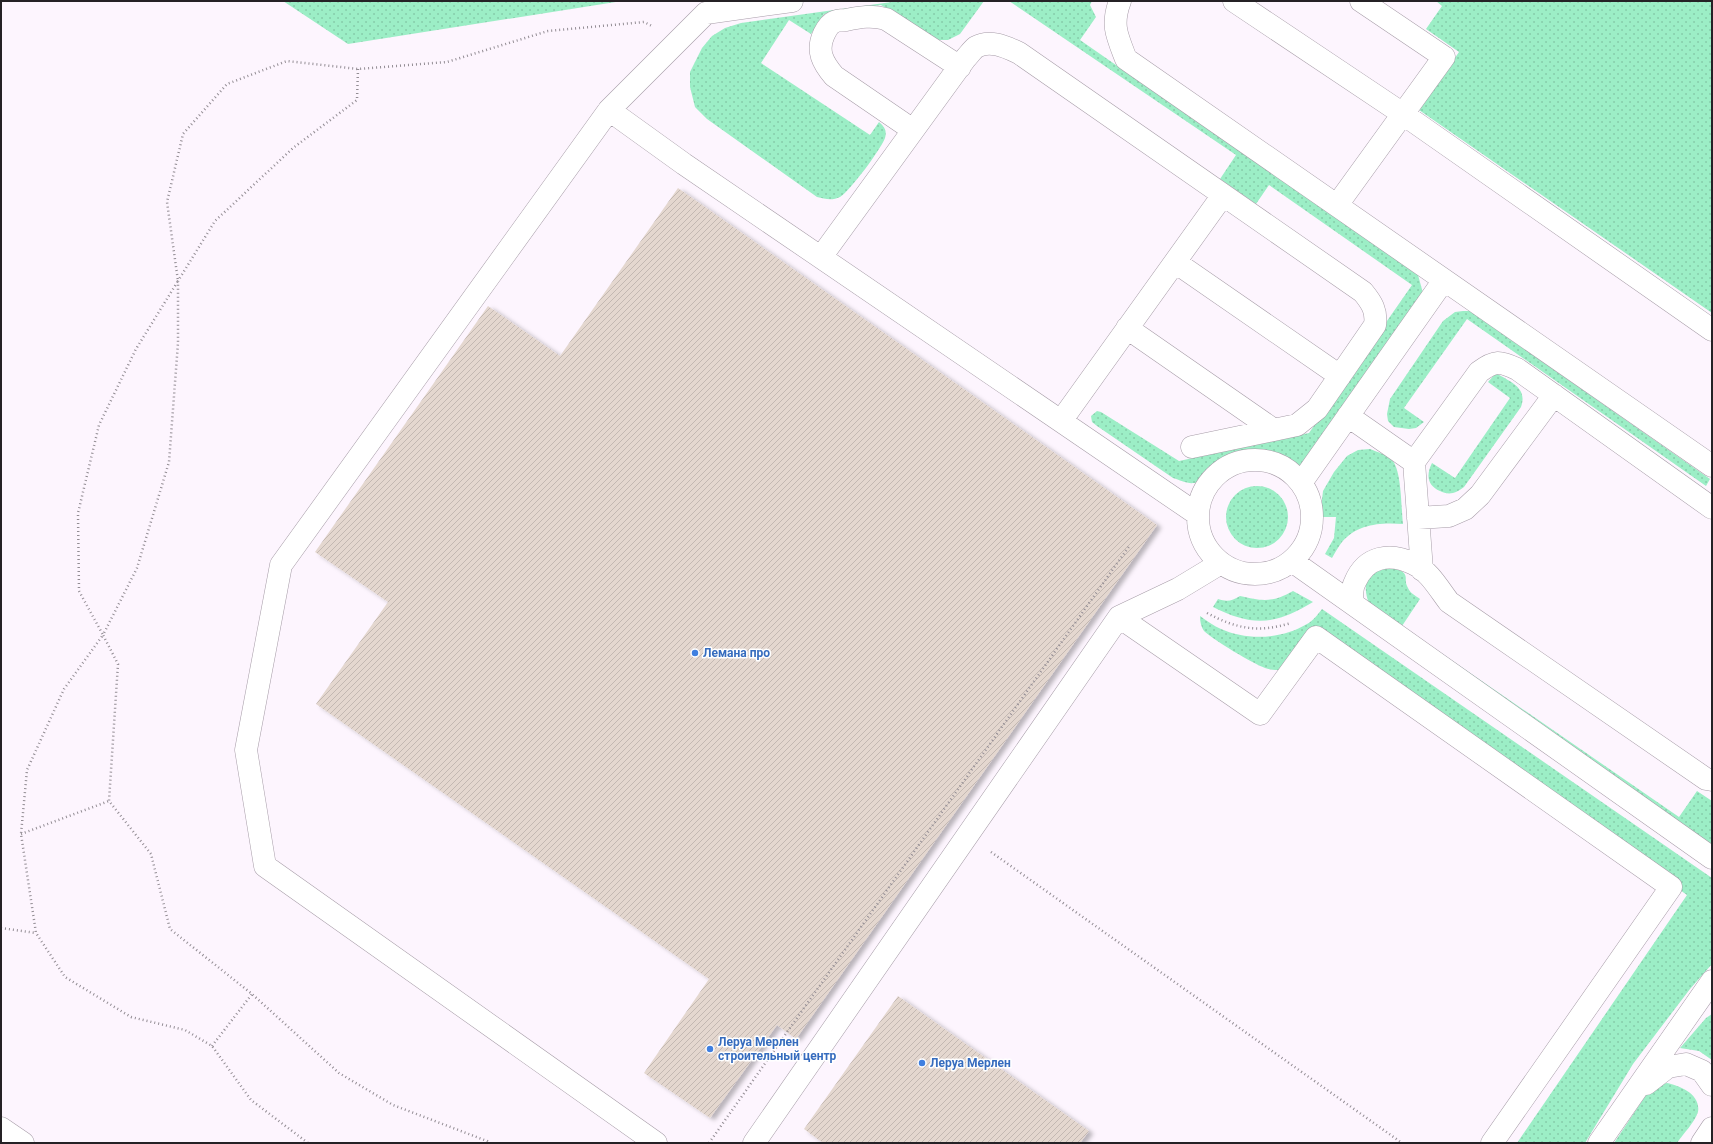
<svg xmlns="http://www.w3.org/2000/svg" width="1713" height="1144" font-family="Roboto,sans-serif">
<defs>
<pattern id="grass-dots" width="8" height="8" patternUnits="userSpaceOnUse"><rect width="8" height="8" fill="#9ceec6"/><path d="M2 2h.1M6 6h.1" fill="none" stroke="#86ccaa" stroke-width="1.8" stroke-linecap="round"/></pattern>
<pattern id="building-hatch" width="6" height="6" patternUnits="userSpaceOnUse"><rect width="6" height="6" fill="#e4d7cf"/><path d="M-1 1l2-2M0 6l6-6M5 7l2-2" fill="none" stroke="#c3b8b2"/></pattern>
<filter id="shadow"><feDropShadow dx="4.5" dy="2.5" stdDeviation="2" flood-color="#0004"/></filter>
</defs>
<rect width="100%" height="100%" fill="#fdf5fe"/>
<!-- grass -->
<path fill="url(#grass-dots)" d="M283,1H622L348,44Z
M899,1H984L960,34L948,40H937L881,5L824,14L811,34L789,20L761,63L870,135L879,122C885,127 887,131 885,138C881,149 850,191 840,197C832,201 825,199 817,197L707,119L695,107L690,87V72L702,48L712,36L725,28L741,23Z
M1009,1H1092L1090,5L1096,17L1080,40L1418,275L1423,293L1302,466C1286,461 1271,453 1254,454C1244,455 1233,457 1225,463C1216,469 1206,483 1194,483C1187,484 1180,480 1173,478L1097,426L1092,422L1091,416L1097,411L1101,412L1179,461L1309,433L1412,285L1269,185L1256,204L1220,179L1236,155Z
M1436,1H1712V313L1419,110L1459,52L1426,29L1442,6Z
M1463,311H1470L1710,479L1706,486L1467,319L1404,408L1424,422L1416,428L1409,429L1394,427L1388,421L1387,414L1390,399L1443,321L1455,312Z
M1496,373C1510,382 1528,387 1521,407L1464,487C1461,489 1457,492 1453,493C1448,494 1444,493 1440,491C1427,485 1426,475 1432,463L1455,478L1510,398L1488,382Z
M1370,449C1377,452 1386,454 1392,460C1402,471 1401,508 1403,524C1381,522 1357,524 1342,542C1338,547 1335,553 1332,558L1325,554L1334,538L1336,517H1320L1323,491L1334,472L1347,456L1358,450Z
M1226 517a31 31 0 1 1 62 0a31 31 0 1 1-62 0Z
M1396,567C1412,577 1402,577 1408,588C1410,593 1416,596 1420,599L1402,626L1679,817L1697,791L1712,801V850L1370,607C1365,592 1363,585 1372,571Z
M1293,591L1313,602C1275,625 1253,627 1213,607L1218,599C1227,602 1232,601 1240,596C1262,601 1272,603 1293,591Z
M1322,609L1712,878V964L1690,989L1633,1064L1585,1143H1517L1687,895L1314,631L1280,670C1275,670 1270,670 1265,668C1252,663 1215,641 1204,631C1201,627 1200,621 1200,616C1207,621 1214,626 1221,629C1248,641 1282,639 1307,624C1313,621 1318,614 1322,609Z
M1712,1014V1060L1699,1051L1680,1048L1706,1018Z
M1667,1083C1680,1086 1701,1094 1698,1112C1695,1122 1683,1134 1677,1143H1614L1646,1095L1655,1086Z"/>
<!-- building -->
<path fill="url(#building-hatch)" filter="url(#shadow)" d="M678,188L1157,525L796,1039L777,1025L710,1118L644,1073L709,979L316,704L388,602L315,552L488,306L560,356Z
M898,996L1089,1131L1080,1143H823L804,1129Z"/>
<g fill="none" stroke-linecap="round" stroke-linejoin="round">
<defs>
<path id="minor" d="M1120,1C1111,25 1117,36 1126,59L1712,466
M1234,1L1403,114L1712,330
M609,110L706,13L792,1
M913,130L834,76C823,63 816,51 824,34C826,30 829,24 834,22C837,20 842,20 846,20C860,17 872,15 886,19L960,67
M1337,205L1444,57L1361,1
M821,257L965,59C969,55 972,50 976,47C990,39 1006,47 1019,53L1363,292C1372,303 1377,311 1375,325L1317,409L1297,425L1192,447
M1175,262L1340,376
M1127,328L1274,430
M1348,416L1414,462L1422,570
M1061,421L1223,195
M1198 517a57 57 0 1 1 114 0a57 57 0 1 1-114 0Z
M1414,462L1479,372C1495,360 1500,361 1517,369L1712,508
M1301,483L1444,280
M1418,518L1449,516L1465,509L1480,495L1554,395
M1292,561L1712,858
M1352,603C1352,596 1352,587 1355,582C1366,556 1390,552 1414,564C1429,571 1439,589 1449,602L1706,779L1712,780
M1119,617L1260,714L1316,637L1671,887L1492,1143
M1646,1084L1668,1067L1686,1064L1702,1071L1712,1085
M656,1143L265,866L246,750L281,565L609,110L684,164L1197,514
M754,1143L1119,617L1178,589L1221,563
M1599,1143L1712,981
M1702,1143L1712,1128"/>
<path id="major" d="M1,1128L23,1143"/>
</defs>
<!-- minor casing -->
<use href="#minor" stroke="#a79da8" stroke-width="23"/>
<!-- major casing -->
<use href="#major" stroke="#a79da8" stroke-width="23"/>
<!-- path -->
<path stroke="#938d94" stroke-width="2.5" stroke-dasharray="1 3" stroke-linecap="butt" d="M358,69L357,100L293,148L215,221L178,281V343L169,462L137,568L103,635L118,664L109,801L151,854L170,929L252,994L339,1073L393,1105L487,1141L489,1143
M1207,613C1237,629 1258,633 1291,623
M21,834L109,801
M991,852L1402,1143
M1,928L36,933
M212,1046L252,994
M308,1143L251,1100L212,1046L185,1030L131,1017L65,977L36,933L21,834L27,770L64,689L103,635L79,591L78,513L99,425L136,349L178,281L167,202L183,134L227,84L287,61L358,69L447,62L548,31L644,22L652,26
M709,1143L1130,545"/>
<!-- minor -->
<use href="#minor" stroke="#fff" stroke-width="22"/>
<!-- major -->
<use href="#major" stroke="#fff" stroke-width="22"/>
</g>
<!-- markers -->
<g fill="#3f7fe0" stroke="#fff" stroke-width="1.5">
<circle cx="695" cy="653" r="4"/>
<circle cx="710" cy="1049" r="4"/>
<circle cx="922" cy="1063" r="4"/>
</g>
<g text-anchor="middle" stroke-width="3" stroke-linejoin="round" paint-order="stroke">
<!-- shop labels -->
<g font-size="12" font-weight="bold" fill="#366cbe" stroke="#fff" text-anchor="start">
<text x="703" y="657">Лемана про</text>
<text x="718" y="1046">Леруа Мерлен<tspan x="718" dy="14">строительный центр</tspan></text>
<text x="930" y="1067">Леруа Мерлен</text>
</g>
</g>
<!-- border -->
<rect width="1713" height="1144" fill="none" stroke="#252125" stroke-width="4"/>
</svg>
